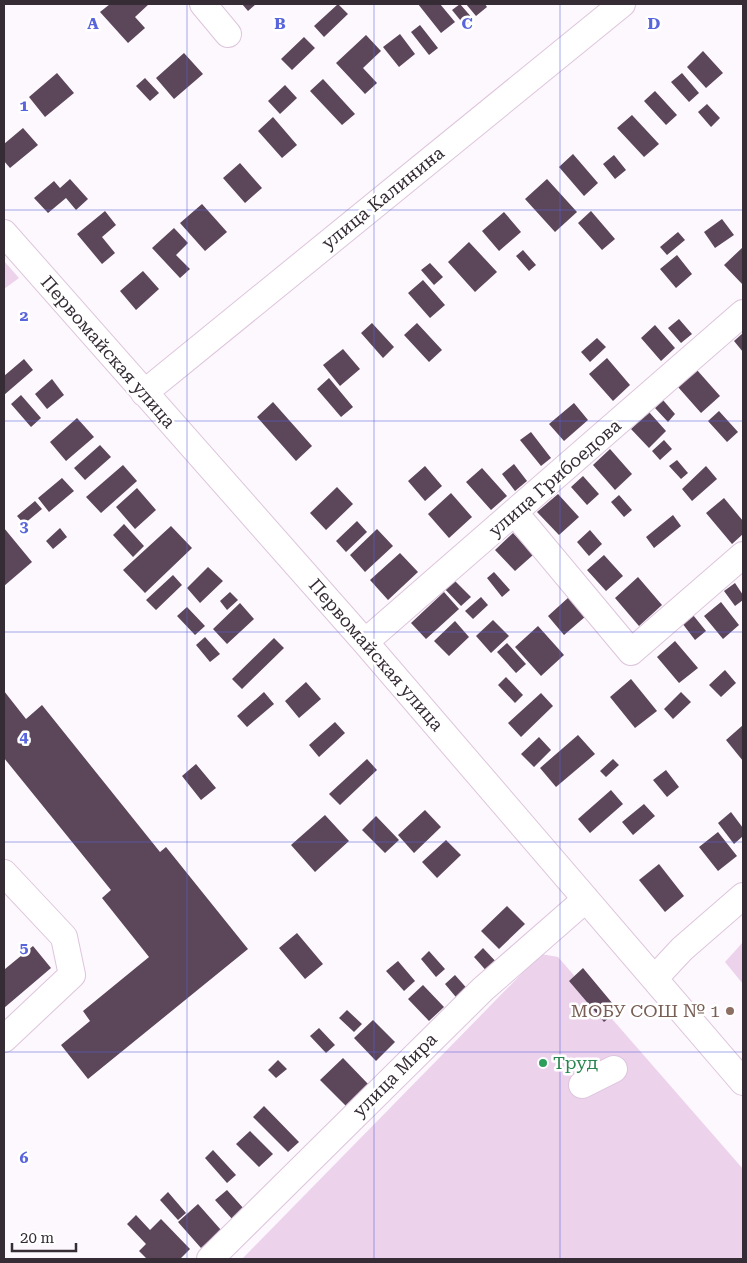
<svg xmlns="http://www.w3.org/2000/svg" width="747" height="1263" font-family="'Roboto Serif',serif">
<rect width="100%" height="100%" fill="#fdf8fd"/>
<!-- green -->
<path fill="#edd2ec" d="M4,261L19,278L4,289Z
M743,942V984L725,962Z
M541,954L558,957L743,1169V1259H242Z"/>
<!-- building -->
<path fill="#5b465a" d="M110,4H149L135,17L145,28L128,43L100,12Z
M242,4H256L248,11Z
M338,4L348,14L324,37L314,26Z
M418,4H440L455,22L441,33Z
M460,4L473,19L465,26L452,10Z
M466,4H485L487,7L476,16Z
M420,25L438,48L429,55L411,32Z
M400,34L415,54L399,67L383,47Z
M366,35L381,51L363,68L377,83L365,94L336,63Z
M304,37L315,48L292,70L281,59Z
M703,51L723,73L706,88L687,67Z
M184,53L203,74L174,99L156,78Z
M57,73L74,93L45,117L29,97Z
M682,73L699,93L689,102L671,82Z
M145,78L159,93L150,101L136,86Z
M323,79L355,114L342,125L310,91Z
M285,85L297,98L280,114L268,101Z
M655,91L677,115L666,125L644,101Z
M707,104L720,118L711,127L698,112Z
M632,115L659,144L644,157L617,128Z
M273,117L297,145L282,158L258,131Z
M23,128L38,145L10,168L4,161V144Z
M573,154L598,183L584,196L559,167Z
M614,155L626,170L615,179L603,164Z
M240,163L262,188L245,203L223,178Z
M70,179L88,199L76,210L66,198L48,213L34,198L54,181L60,188Z
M547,179L577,212L555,232L525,199Z
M202,204L227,232L205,251L180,223Z
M105,211L116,225L102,237L115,253L102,264L77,234Z
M591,211L615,239L602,250L578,223Z
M504,212L521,232L499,251L482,231Z
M722,219L734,235L715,248L704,232Z
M174,228L188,243L176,255L190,269L180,278L152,248Z
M678,232L685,240L667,255L660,247Z
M469,242L497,272L475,292L448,262Z
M743,247V285L724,265Z
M523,250L536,265L529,271L516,256Z
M677,255L692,274L676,288L660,269Z
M430,263L443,277L434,285L421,270Z
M143,271L159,289L136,310L120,291Z
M423,280L445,305L430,318L408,293Z
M679,319L692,334L681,343L668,328Z
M372,323L394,347L383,358L361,333Z
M417,323L442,350L429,362L404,335Z
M655,325L675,348L661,361L641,338Z
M743,333V352L734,341Z
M597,338L606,347L590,362L581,352Z
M343,349L360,369L340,386L323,365Z
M607,358L630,385L613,401L589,374Z
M24,359L33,370L4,395V376Z
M697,370L720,396L701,413L678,387Z
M329,378L353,407L341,417L317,389Z
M52,379L64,395L47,409L35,394Z
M21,395L41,418L31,427L11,404Z
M663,400L675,414L668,422L655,408Z
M273,402L312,446L296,461L257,417Z
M574,403L588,420L564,441L549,424Z
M719,411L738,432L727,442L708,421Z
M649,412L666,431L649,448L631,429Z
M77,418L94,437L66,461L50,442Z
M531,432L551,458L541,466L520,440Z
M664,440L672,449L660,460L652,451Z
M100,445L111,457L85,480L74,468Z
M610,449L632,474L615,490L593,465Z
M677,460L688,473L681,479L669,466Z
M514,464L527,481L515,491L502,474Z
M123,465L137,481L101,513L86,497Z
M425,466L442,486L425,501L408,481Z
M706,466L717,479L692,501L682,489Z
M482,468L507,496L491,510L466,482Z
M583,476L599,494L587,505L571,487Z
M62,478L74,491L49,512L38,498Z
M337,487L353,504L326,530L310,513Z
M137,488L156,510L135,529L116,507Z
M451,493L472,517L449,538L428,514Z
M558,494L579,517L559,535L537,512Z
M619,495L632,510L624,517L611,502Z
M724,498L743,521V534L732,544L706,513Z
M35,501L42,509L24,524L17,516Z
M673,515L681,526L654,548L646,537Z
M357,521L367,532L346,552L336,541Z
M124,524L144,546L133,557L113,535Z
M171,526L192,548L145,593L123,570Z
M4,528L32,562L4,586Z
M60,528L67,537L53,549L46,541Z
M377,529L393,546L365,572L350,555Z
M590,530L602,544L589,556L577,542Z
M513,533L533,555L515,571L495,550Z
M400,553L418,572L388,600L370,580Z
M604,555L623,576L606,591L587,570Z
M208,567L223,581L200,603L187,588Z
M494,572L510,590L502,597L487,578Z
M173,575L182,585L156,610L146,600Z
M638,577L662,605L639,626L615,598Z
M452,578L471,597L461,606L442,586Z
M735,583L743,595V600L735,606L724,591Z
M230,592L238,600L227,610L220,601Z
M444,592L459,609L426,639L411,623Z
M481,597L488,605L473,619L465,611Z
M569,597L586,616L564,635L548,616Z
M721,602L739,625L723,639L704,616Z
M240,603L254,619L227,644L213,629Z
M187,607L205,626L195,635L177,616Z
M693,615L706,631L695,640L682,623Z
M493,620L509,636L491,653L476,636Z
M455,621L469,637L449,656L434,641Z
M538,626L564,655L541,676L515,647Z
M205,637L220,654L210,662L196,645Z
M274,638L284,648L242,689L232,679Z
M675,641L698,668L679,683L657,657Z
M507,643L526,664L516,673L497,652Z
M725,670L736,683L721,697L709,685Z
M506,677L523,695L515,703L498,685Z
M631,679L657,711L635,728L610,697Z
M306,682L321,699L299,718L285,701Z
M4,691L26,719L42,705L160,852L166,847L248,949L88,1079L61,1045L90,1021L83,1011L149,957L102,898L111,890L4,758Z
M264,692L274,704L247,727L237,716Z
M681,692L691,702L673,719L664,709Z
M541,693L553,706L521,737L508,723Z
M335,722L345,733L319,757L309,745Z
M743,725V761L726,740Z
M578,735L595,754L556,787L540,768Z
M539,737L551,750L534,767L521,754Z
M367,759L377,770L340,805L329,794Z
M613,759L619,765L606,777L600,771Z
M196,764L216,788L201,800L182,776Z
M666,770L679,787L667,797L653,780Z
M611,790L623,804L590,833L578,819Z
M644,804L655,816L633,835L622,822Z
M425,810L441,827L414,853L398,835Z
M731,812L743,828V836L734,844L718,823Z
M325,815L349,841L315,872L291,845Z
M376,816L399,840L385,853L362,830Z
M718,832L737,856L718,871L699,847Z
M446,840L461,855L437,878L422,862Z
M659,864L684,896L665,912L639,880Z
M507,906L525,924L499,949L481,931Z
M297,933L323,964L305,979L279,948Z
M33,946L51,968L4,1008V967L5,969Z
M483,948L500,966L490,975L474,957Z
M429,951L445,969L436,977L421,959Z
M398,961L415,981L404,991L386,971Z
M583,968L618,1010L604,1022L569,981Z
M455,975L471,993L460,1002L445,984Z
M423,985L444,1007L429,1021L408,999Z
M347,1010L362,1024L354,1032L339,1018Z
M373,1020L395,1042L376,1061L354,1038Z
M319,1028L335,1045L326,1053L310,1036Z
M343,1058L369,1085L347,1107L320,1080Z
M278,1060L287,1069L276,1078L268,1070Z
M264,1106L299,1142L288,1152L253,1117Z
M250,1131L273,1154L259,1167L236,1144Z
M213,1150L236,1175L227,1183L205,1158Z
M227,1190L244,1209L233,1220L215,1200Z
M168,1192L186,1213L178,1220L160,1200Z
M198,1204L221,1230L201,1248L178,1222Z
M136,1215L150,1230L161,1219L190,1249L180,1259H147L139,1251L146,1244L127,1224Z"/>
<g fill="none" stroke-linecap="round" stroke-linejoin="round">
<defs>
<path id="minor" d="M203,4L228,34
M4,233L365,642L743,1082
M144,393L622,4
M515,513L631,652L743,555
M365,642L743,313
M4,873L64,937L72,975L4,1039
M655,978L682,949L743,896
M582,1085L614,1069
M210,1259L483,989L586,899"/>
</defs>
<!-- minor casing -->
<use href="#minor" stroke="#ddc5dd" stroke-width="28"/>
<!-- minor -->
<use href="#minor" stroke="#fff" stroke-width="26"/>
</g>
<!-- grid -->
<path fill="none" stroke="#5965dc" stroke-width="1" stroke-opacity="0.55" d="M187,4V1259M374,4V1259M560,4V1259M4,210H743M4,421H743M4,632H743M4,842H743M4,1052H743"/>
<!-- markers -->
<circle fill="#8d6e63" stroke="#fff" stroke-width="2" cx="730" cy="1011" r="5"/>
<circle fill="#2e9e5b" stroke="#fff" stroke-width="2" cx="543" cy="1063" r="5"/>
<g text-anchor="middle" stroke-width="5" stroke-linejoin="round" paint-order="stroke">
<!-- street labels -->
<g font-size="18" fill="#352c35" stroke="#fff">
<text transform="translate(383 198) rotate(-39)" y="6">улица Калинина</text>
<text transform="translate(108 352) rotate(49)" y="6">Первомайская улица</text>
<text transform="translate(555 478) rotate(-41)" y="6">улица Грибоедова</text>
<text transform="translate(376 655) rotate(49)" y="6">Первомайская улица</text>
<text transform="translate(395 1075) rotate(-45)" y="6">улица Мира</text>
</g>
<!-- education labels -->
<g font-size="18" fill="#785e54" stroke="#fff" text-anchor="end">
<text x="720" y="1017">МОБУ СОШ № 1</text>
</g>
<!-- leisure labels -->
<g font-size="18" fill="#27864d" stroke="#fff" text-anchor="start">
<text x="553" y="1069">Труд</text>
</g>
</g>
<g font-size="16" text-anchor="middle" font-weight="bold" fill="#5965dc" stroke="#fff" stroke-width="5" stroke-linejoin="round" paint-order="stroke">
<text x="93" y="29">A</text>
<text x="280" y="29">B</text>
<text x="467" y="29">C</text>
<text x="654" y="29">D</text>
<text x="24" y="111">1</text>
<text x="24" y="321">2</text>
<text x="24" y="532">3</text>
<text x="24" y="742">4</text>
<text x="24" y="953">5</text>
<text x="24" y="1163">6</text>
</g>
<!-- border -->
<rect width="747" height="1263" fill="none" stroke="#352c35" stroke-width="10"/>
<!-- scale -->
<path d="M12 1243v8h64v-8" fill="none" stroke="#352c35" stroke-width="2.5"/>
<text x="20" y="1243" font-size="15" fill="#352c35" stroke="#ffffff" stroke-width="4" paint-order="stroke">20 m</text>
</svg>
